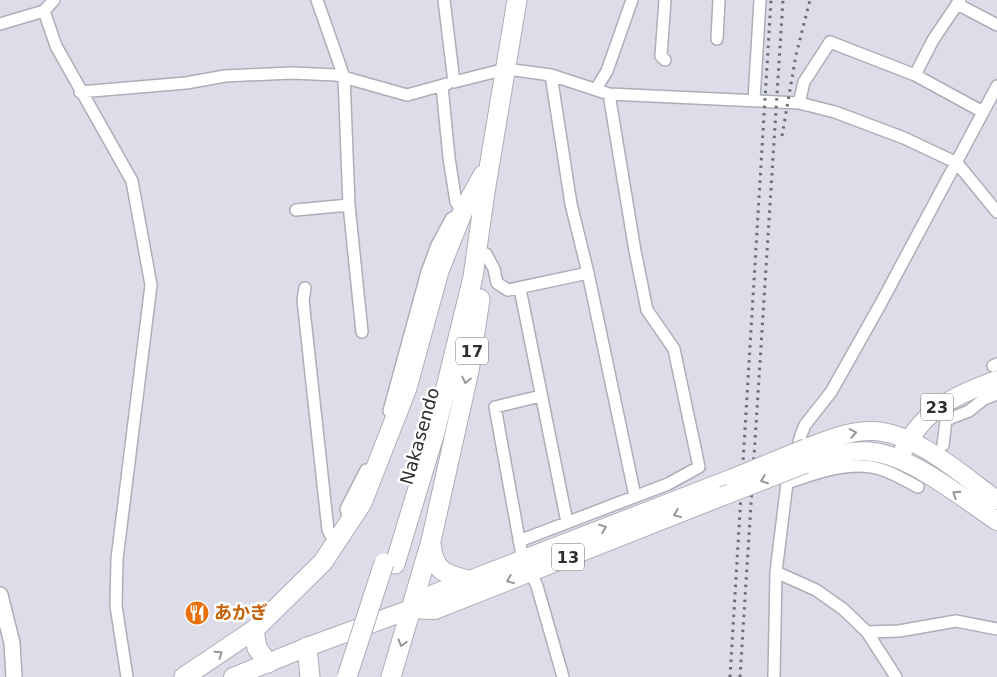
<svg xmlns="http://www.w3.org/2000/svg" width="997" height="677" font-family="'DejaVu Sans','Noto Sans JP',sans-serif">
<rect width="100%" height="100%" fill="#dcdde8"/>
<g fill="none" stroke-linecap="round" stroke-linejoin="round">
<defs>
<path id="minor" d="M317,0L344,77L349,205L362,332
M444,0L454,82L506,69L551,75L609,94L799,103L835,112L904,138L957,163L997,212
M957,4L997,25
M44,11L56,46L132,181L151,285L117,559L116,606L127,677
M0,24L44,11L54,0
M717,39L719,0
M665,60L661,56L665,0
M551,75L571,204L588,273L635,496
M915,75L933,40L960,0
M596,89L607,71L632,0
M80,92L186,83L225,76L292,73L336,75L407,95L447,84
M754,100L760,0
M799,103L804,82L830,42L915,75L983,112
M296,210L349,205
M486,254L494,269L497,283L508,290L588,273
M305,288L303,300L328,530L336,545
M520,289L567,522
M993,366L997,364
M541,396L495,407L521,550L537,586L563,677
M389,411L427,272L437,245L451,219L463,211L456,202L449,158L442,86
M943,445L946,420L969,411L984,399L997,394
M787,483C816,473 852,459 883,470C895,474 906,481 918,487
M350,522L346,509L366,470
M519,541L668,484L699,467L674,349L647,310L635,251L609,94
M776,572L816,590L843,609L867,632L899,631L956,621L997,629
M867,632L896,677
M774,677L776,572L787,483L801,435L805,425L831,392L880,305L997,86"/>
<path id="secondary" d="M0,595L12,643L14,677"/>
<path id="primary" d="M806,448C828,440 850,430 874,431C916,433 963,476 997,500
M903,451C924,409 955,395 997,380
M805,464C827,457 850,449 873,452C911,456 964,499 997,521
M411,609L435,610L723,496
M233,677L307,647L411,609L431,595L733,478"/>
<path id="trunk" d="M431,543C433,572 446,575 472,581
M395,564L435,432L473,277L485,192L517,0
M307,647L310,677
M268,663L257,648L254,630L323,562L362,503L407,388L439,271L463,211L483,175
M184,677L254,630
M391,677L431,541L469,371L480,299"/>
</defs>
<!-- minor casing -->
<use href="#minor" stroke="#acaeb8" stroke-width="14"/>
<!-- secondary casing -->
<use href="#secondary" stroke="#acaeb8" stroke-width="18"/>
<!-- primary casing -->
<use href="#primary" stroke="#acaeb8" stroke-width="20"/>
<!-- trunk casing -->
<use href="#trunk" stroke="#acaeb8" stroke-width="21"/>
<!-- minor -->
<use href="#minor" stroke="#fff" stroke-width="11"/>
<!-- secondary -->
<use href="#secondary" stroke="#fff" stroke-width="15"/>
<!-- primary -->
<use href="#primary" stroke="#fff" stroke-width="18"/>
<!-- trunk -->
<use href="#trunk" stroke="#fff" stroke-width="19"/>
<!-- rail -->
<path stroke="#6d6e74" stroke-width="3" stroke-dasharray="2.5 5" stroke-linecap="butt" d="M782,136L796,55L810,0
M730,677L771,0
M740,677L783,0"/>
<defs>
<path id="primary-bridge" d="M733,478L806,448
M723,496L805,464"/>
<path id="trunk-bridge" d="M347,677L384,563"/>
</defs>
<!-- primary-bridge casing -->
<use href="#primary-bridge" stroke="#acaeb8" stroke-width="20" stroke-linecap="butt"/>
<!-- trunk-bridge casing -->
<use href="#trunk-bridge" stroke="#acaeb8" stroke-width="21" stroke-linecap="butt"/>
<!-- primary-bridge -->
<use href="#primary-bridge" stroke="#fff" stroke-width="18"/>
<!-- trunk-bridge -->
<use href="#trunk-bridge" stroke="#fff" stroke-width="19"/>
</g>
<!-- one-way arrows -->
<defs><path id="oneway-chevron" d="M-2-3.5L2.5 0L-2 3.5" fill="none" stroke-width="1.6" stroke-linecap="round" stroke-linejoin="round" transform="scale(1.25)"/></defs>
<g stroke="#969799">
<use href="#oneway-chevron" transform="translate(466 380) rotate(102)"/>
<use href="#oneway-chevron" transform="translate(853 433) rotate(-10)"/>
<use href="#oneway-chevron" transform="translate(764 480) rotate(159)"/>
<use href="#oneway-chevron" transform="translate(956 494) rotate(-147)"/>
<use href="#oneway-chevron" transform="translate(677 514) rotate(158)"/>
<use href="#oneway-chevron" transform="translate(603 528) rotate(-21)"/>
<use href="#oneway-chevron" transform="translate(510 580) rotate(158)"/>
<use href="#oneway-chevron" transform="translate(402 643) rotate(106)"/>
<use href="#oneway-chevron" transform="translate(219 654) rotate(-35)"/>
</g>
<!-- icons -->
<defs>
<symbol id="restaurant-disc" viewBox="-11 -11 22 22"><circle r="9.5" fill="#e8710a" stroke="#fff"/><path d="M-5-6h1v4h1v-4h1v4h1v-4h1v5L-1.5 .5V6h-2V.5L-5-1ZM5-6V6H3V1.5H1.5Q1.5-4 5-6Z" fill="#fff"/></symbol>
</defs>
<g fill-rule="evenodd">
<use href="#restaurant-disc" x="183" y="599" width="28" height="28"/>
</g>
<g text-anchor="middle" stroke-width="5" stroke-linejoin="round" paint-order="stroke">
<!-- shield labels -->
<g fill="#fff" stroke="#6d6d70" stroke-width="1">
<rect x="456" y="337.5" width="32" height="27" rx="4"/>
<rect x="921" y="393.5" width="32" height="27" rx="4"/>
<rect x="552" y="543.5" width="32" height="27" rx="4"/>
</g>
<g font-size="16" font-weight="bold" fill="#2e2f33">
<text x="472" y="357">17</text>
<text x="937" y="413">23</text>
<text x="568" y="563">13</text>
</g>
<!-- street labels -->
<g font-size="18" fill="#2e2f33" stroke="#fff">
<text transform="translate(420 436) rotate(-74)" y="6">Nakasendo</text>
</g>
<!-- food labels -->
<g font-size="18" font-weight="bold" fill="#c56008" stroke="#fff" text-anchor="start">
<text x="214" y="619">あかぎ</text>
</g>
</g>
</svg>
